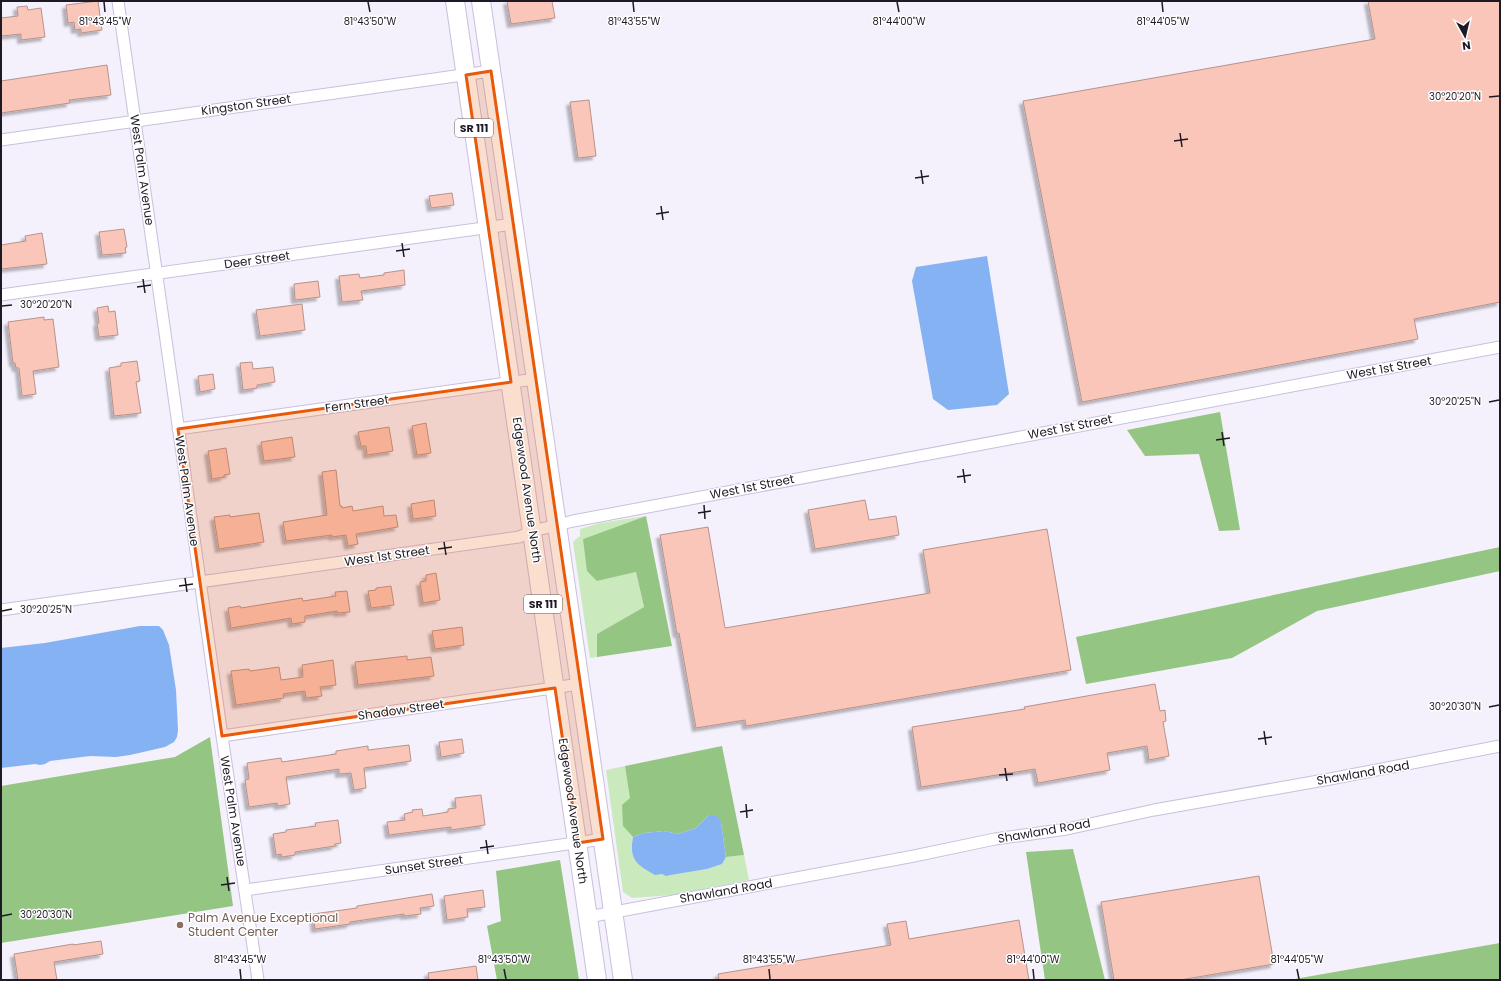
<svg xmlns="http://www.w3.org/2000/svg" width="1501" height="981" font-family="Poppins,sans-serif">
<defs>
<filter id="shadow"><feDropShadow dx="-3.5" dy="3.5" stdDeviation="1" flood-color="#0004"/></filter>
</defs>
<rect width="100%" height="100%" fill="#f4f0fc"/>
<!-- green -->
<path fill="#caeabe" d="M646,516L583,539L597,581L636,572L644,607L597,634V657L590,658L573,542L580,536V529L600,523Z
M625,766L631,798L623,826L633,837C629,859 635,866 656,872C661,874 665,876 671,875L707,869L722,864L726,857L744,855L749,880L673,895L632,898L623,892L606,770Z"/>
<!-- forest -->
<path fill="#95c582" d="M1220,412L1240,530L1219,531L1199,454L1145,456L1127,430Z
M646,516L672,646L597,657V634L644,607L636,572L597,581L587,571L583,539Z
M1500,547V571L1317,611L1232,658L1086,684L1076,637Z
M210,737L233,906L1,943V786L175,757Z
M722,746L744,855L726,857L721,822L709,815L696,828L678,834L664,831L644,833L633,837L623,826L622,805L630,798L625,766Z
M1073,849L1105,980H1045L1026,852Z
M560,860L579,980H497L487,926L501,921L496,871Z
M1500,943V980H1289Z"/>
<!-- water -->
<path fill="#85b2f2" d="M987,256L1009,394L997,405L948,410L933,399L912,281L916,267Z
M140,626H159L163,630L169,645L176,690L178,730L177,737L174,742L165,747L130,755L116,757L90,756L50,761L45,764L40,765L35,764L1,768V648L45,643Z
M709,815H716L721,822L726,857L722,864L707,869L671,875L666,876L662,874L655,875C636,864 629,860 633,837L644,833L664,831L678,834L696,828Z"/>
<!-- building -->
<path fill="#fac6b9" stroke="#b6938b" filter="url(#shadow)" d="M98,1L102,30L81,33V29L75,30L74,22L68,23L66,5Z
M507,1H552L555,18L511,24Z
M1368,1H1500V302L1414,319L1418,339L1082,402L1023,101L1375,39Z
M27,6L28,10L41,8L45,37L21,40V34L1,36V18L18,16L17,7Z
M107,65L111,95L69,100L70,103L1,113V81Z
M589,100L596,156L578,158L570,102Z
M452,193L454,205L431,208L429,196Z
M124,229L127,247L125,248L126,253L102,255L99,232Z
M42,233L47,264L1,269V245L26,241L25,236Z
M404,270L405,285L361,291L363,300L342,302L339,276L359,274L360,278L384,275V273Z
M318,281L320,297L295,300L294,284Z
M302,304L305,330L260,336L256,310Z
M108,306L109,312L115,311L118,335L99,337L97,323H99L97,308Z
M44,317V320L53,319L59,367L33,371L36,394L22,396L19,368H16L15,363H13L8,322Z
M137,361L140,381L136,382L141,413L114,416L109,368L121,366V363Z
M252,362L253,369L273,367L275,382L257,385V388L243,390L240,363Z
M213,374L215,389L200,392L198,376Z
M426,423L431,453L417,455L412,426Z
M389,427L393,451L367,455L366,446H361L358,432Z
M292,437L295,457L264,461L261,442Z
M226,448L230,474L224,475V477L212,479L208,451Z
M336,470L340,506H342V508L352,506L353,511L383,506L384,516L396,515L398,527L356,534L358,544L348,546L346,535L332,537V535L286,541L283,522L327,515L322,472Z
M434,500L436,516L413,519L411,504Z
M865,500L869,520L896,516L899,535L815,549L808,510Z
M259,513L264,542L219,549L214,517L230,515V517Z
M708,527L725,628L930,593L923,550L1047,529L1071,670L746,726L745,720L696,728L679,633L677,634L660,535Z
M436,573L440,600L423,603L420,582L426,581V575Z
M391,586L394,605L371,608L368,591L376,590V588Z
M347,591L350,612L337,613V611L305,616V622L292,624L291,618L231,628L228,608L240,606L241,608L302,598L303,601L336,596L335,592Z
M462,627L464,645L435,649L432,631Z
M407,656V660L431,657L434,676L358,685L355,662Z
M333,660L336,685L320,687L322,696L306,698L305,691L283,694L284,698L236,705L231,671L249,669L250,671L279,667L281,680L303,677L302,665Z
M1155,684L1160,711L1165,710L1166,721L1163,722L1169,756L1149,760L1147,746L1107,753L1110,770L1038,783L1035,769L921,787L912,727L1025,709L1024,707Z
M462,739L464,753L441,757L439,742Z
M409,745L411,761L364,768L366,788L354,790L351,773L339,774V769L286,777L290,804L278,806L277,803L249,807L245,780L249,779L247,763L281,758L282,762L336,754V751L368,746V750Z
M481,795L485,825L451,830V827L389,835L387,822L405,820L404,814L413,812L412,810L422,809L423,816L448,812V809L456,808L455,798Z
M338,820L341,843L335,844V846L295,852V855L282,857L281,854L276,855L273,834L286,832V830L316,826L315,823Z
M1259,876L1274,964L1180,980H1114L1101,902Z
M483,890L485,907L467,909L468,917L447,920L444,896Z
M432,894L434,906L420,908L421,914L404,916V914L350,922V924L315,929L313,914L357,908V906Z
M1019,920L1029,980H719L718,974L891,945L887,924L906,921L909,939Z
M101,941L103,954L54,962L57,980H18L14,954L73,944V945Z
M476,966L478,980H429L428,973Z"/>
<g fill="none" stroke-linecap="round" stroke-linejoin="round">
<defs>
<path id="street" d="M118,1L222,736L258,980
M1,140L491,71
M1,295L513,224
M178,429L535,379
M1,610L519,537L533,531L573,521L1500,347
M222,736L580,684
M245,890L603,839
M588,917L914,856L995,839L1067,829L1154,810L1330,779L1500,746"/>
<path id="primary" d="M455,1L597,980
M481,1L623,980"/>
</defs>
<!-- street casing -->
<use href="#street" stroke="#cabfde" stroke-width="13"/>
<!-- primary casing -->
<use href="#primary" stroke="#cabfde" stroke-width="20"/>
<!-- street -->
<use href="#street" stroke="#fff" stroke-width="11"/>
<!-- primary -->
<use href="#primary" stroke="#fff" stroke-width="18"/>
</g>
<!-- marked area -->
<path fill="#e8590c" fill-opacity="0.2" stroke="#e8590c" stroke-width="3" stroke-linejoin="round" d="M491,71L603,839L578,843L555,688L222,736L178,429L511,382L466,75Z"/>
<!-- ticks -->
<path fill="none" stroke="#1e1a25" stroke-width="1.5" d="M104,2L105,12M368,2L370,12M633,2L634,12M897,2L899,12M1162,2L1163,12M1489,97L1499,96M1180,133L1182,147M1174,141L1188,139M921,170L923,184M915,178L929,176M661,206L663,220M656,214L669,212M402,243L404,257M396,251L410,249M143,279L145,293M137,287L151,285M2,306L12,305M1489,402L1499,400M1222,432L1224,446M1216,440L1230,438M963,469L965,483M957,477L971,475M704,505L705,519M698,513L711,511M444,542L446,555M438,549L452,547M185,578L187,592M179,586L193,584M2,611L12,609M1489,707L1499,705M1264,731L1266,745M1258,739L1272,737M1005,768L1007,781M999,775L1013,774M746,804L747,818M740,812L753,810M486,840L488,854M480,848L494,846M227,877L229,891M221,885L235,883M2,916L12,914M240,969L241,979M504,969L506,979M769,969L770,979M1033,969L1034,979M1297,969L1299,979"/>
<!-- markers -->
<circle fill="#8d6e63" stroke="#fff" stroke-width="1.5" cx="180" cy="925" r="4"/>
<g text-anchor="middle" stroke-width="3" stroke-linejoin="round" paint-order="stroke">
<!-- shield labels -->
<g fill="#fff" stroke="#625f66" stroke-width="1">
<rect x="455" y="119" width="38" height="18" rx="3"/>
<rect x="524" y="595" width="38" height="18" rx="3"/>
</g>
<g font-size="11" font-weight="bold" fill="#1e1a25">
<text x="474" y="132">SR 111</text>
<text x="543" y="608">SR 111</text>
</g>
<!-- street labels -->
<g font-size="12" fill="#1e1a25" stroke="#fff">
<text transform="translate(246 105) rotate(-8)" y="4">Kingston Street</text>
<text transform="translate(142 170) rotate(82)" y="4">West Palm Avenue</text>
<text transform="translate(257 260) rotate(-8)" y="4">Deer Street</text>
<text transform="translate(1389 368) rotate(-10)" y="4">West 1st Street</text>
<text transform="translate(357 404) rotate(-8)" y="4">Fern Street</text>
<text transform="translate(1070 427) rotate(-11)" y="4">West 1st Street</text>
<text transform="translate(752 487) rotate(-11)" y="4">West 1st Street</text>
<text transform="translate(527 490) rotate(82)" y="4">Edgewood Avenue North</text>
<text transform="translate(187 491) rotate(82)" y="4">West Palm Avenue</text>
<text transform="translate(387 556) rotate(-8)" y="4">West 1st Street</text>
<text transform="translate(401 710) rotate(-8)" y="4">Shadow Street</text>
<text transform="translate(1363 773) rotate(-10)" y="4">Shawland Road</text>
<text transform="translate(233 811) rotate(81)" y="4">West Palm Avenue</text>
<text transform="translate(573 811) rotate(82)" y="4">Edgewood Avenue North</text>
<text transform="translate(1044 831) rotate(-10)" y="4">Shawland Road</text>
<text transform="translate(424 865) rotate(-8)" y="4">Sunset Street</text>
<text transform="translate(726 891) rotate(-10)" y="4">Shawland Road</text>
</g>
<!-- education labels -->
<g font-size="12" fill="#785e54" stroke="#fff" text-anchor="start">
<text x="188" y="922">Palm Avenue Exceptional<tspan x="188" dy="14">Student Center</tspan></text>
</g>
</g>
<g font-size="10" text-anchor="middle" fill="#1e1a25" stroke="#fff" stroke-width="3" stroke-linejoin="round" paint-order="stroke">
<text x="105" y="25">81°43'45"W</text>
<text x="370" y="25">81°43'50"W</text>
<text x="634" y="25">81°43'55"W</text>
<text x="899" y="25">81°44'00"W</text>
<text x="1163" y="25">81°44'05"W</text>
<text x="1455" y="100">30°20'20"N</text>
<text x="46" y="308">30°20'20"N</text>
<text x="1455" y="405">30°20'25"N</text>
<text x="46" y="613">30°20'25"N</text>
<text x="1455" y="710">30°20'30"N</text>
<text x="46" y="918">30°20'30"N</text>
<text x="240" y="963">81°43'45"W</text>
<text x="504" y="963">81°43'50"W</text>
<text x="769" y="963">81°43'55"W</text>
<text x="1033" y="963">81°44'00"W</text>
<text x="1297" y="963">81°44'05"W</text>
</g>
<!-- border -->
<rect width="1501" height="981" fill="none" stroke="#1e1a25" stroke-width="4"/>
<!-- north arrow -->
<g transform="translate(1465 36) rotate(172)" stroke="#ffffff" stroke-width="3" paint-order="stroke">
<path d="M0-3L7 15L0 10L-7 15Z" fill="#1e1a25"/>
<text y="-6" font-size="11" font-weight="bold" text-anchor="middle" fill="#1e1a25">N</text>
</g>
</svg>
